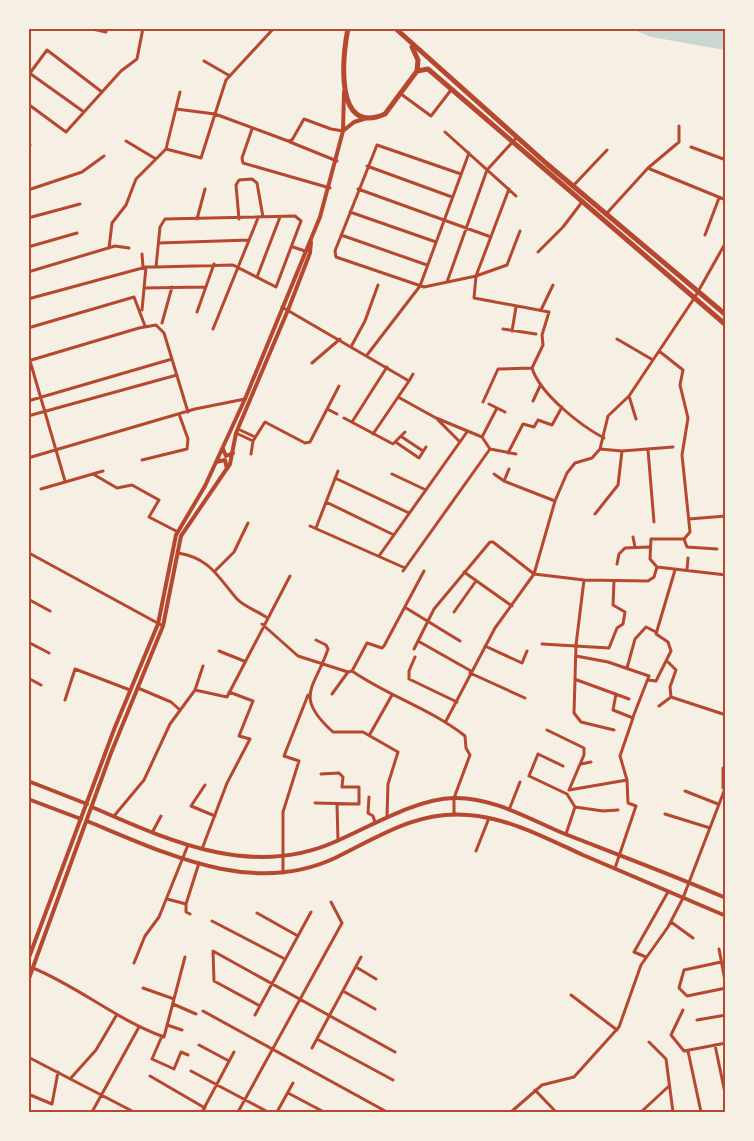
<svg xmlns="http://www.w3.org/2000/svg" width="754" height="1141" font-family="Arial,sans-serif">
<rect width="100%" height="100%" fill="#f6efe4"/>
<!-- water -->
<path fill="#c9d6d2" d="M632,29H725V50L651,37Z"/>
<g fill="none" stroke-linecap="round" stroke-linejoin="round">
<!-- minor -->
<path stroke="#b5482f" stroke-width="3" d="M88,28L106,32
M204,61L230,76
M28,72L84,112
M30,73L47,50L102,92
M401,94L431,116L451,90
M28,104L66,132L121,71L137,59L143,28
M176,109L215,114L226,80L274,28
M252,129L242,158L243,163L330,188
M445,132L516,196
M126,141L156,159
M290,142L337,161
M28,147L30,145
M691,147L726,160
M166,149L201,158L215,114L288,141L292,140L304,119L331,129L343,131
M367,166L452,197
M650,169L726,200
M461,174L377,145L335,251L336,257L424,287L476,276L507,265L520,231
M573,186L607,150
M358,189L491,237
M509,189L476,276L474,298L549,312L542,335L543,345L532,368C540,394 581,426 604,438
M28,190L82,172L104,156
M350,212L436,242
M607,213L648,168L679,142V126
M28,218L80,204
M197,219L205,189
M239,219L236,185L239,180L252,179L257,183L263,217
M341,235L427,265
M705,235L719,198
M159,243L249,240
M28,247L77,233
M293,247L305,251
M109,248L112,223L126,205L136,179L166,149L180,92
M538,252L563,227L582,202
M142,254L143,267
M28,272L115,246L129,248
M257,277L280,217
M447,282L487,170L517,137
M145,288L205,287
M28,299L146,267H156L233,265L276,287L301,221L295,216L165,219L160,227L156,267
M282,307L409,381L413,374
M142,310L146,267
M541,310L553,285
M197,312L214,264
M162,323L172,287
M28,328L134,297L145,326
M213,329L258,218
M503,329L536,334
M512,331L516,307
M617,339L653,360
M352,345L365,321L378,285
M659,351L683,370L680,385L688,418L682,455L690,532L684,539H651L650,559L657,567L726,575
M28,354L65,481
M367,355L420,286L469,153
M28,361L139,328L156,325L164,333L188,412
M312,363L340,339
M629,396L636,419
M398,397L436,418L482,437L490,449
M28,401L172,359
M533,401L540,386
M483,402L498,369L532,368
M489,404L505,412
M327,409L337,414
M28,416L177,375
M344,418L393,444L405,432
M438,420L460,442
M352,422L387,367
M238,429L255,437
M236,433L253,441
M373,434L409,381
M402,437L423,451
M482,437L497,408
M397,443L419,458L426,447
M490,449L516,454
M600,449L622,451L673,447
M648,450L654,522
M508,453L523,424L534,427L538,420L552,425L562,407
M251,454L253,441L265,422L305,443L310,442L339,386
M28,458L195,409L245,399
M142,460L187,449L188,439L179,414
M93,474L117,488L132,485L159,500L149,517L178,532
M392,474L426,490
M494,474L504,481L555,501
M335,478L409,513
M504,481L509,469
M41,489L103,471
M326,502L394,535
M595,514L618,485L622,451
M689,519L726,516
M310,526L405,568
M316,528L338,471
M633,537L635,547
M684,539L687,547L717,549
M29,553L163,626
M178,553C210,558 218,577 237,599C245,607 257,611 266,617
M379,556L467,432
M617,564L619,554L625,548L649,547
M216,570L234,552L248,523
M687,570L688,558
M403,571L490,449
M464,572L512,606
M584,580L576,645L574,713L581,722L614,730
M28,599L50,611
M406,608L460,641
M454,612L476,581
M262,624L298,656L348,672L352,671L367,643L382,648L384,646L424,571
M316,640L326,645L328,649C315,688 293,696 333,732H363L398,752L388,784L387,816
M418,641L471,671
M28,642L49,653
M542,644L609,648L617,628L623,624L625,612L613,605L614,581
M485,646L522,663L527,651
M414,649L434,609L490,542H493L534,574L584,580L648,581L654,577L657,567
M219,651L244,661
M576,656L608,662L649,676L633,717
M415,657L409,671V679L457,702
M668,662L676,670L670,687L671,697
M627,668L635,639L646,627L656,632
M352,671C388,696 431,709 465,736L466,748L470,755L454,798V815
M470,673L525,698
M28,678L41,685
M577,680L629,699
M648,680L656,681L671,651L668,642L656,634L675,570
M138,688L171,702L180,710
M195,690L227,697L290,576
M332,694L348,672
M65,700L75,669L130,690
M659,706L671,697L726,715
M446,721L495,628L534,574L555,501L567,473L575,463L592,458L600,449L608,416L629,396L695,297L726,242
M547,730L584,748V755L569,790
M370,734L392,695
M581,764L591,762
M563,766L538,754L529,776L567,794L575,807L603,811L618,810
M205,785L191,806L215,816
M723,788V768
M569,790L627,780L620,756L633,718L613,710L616,694
M685,791L718,804
M369,797L368,813L373,816L375,822
M315,803L359,804V787H342L343,777L339,773L321,774
M337,804L338,841
M509,810L520,782
M665,814L710,828
M114,816L144,780L170,724L195,690L203,666
M153,831L161,816
M566,834L575,807
M202,849L227,783L250,739L239,736L253,701L229,692
M476,851L489,818
M615,868L636,806L628,803L627,780
M283,873V812L299,761L284,756L308,695
M167,899L186,904L199,863
M186,904V912L190,914
M257,913L298,936
M212,921L285,959
M671,922L693,938
M719,949L726,986
M646,957L634,952L668,892
M721,962L684,970L679,988L687,996L726,988
M134,963L145,936L159,917L188,845
M356,967L376,979
M33,968C79,987 117,1020 164,1037L185,957
M143,988L174,999
M343,991L375,1009
M571,995L617,1030
M173,1004L196,1014
M260,1006L214,981L213,951L395,1052
M683,1010L671,1035L684,1051L726,1043
M203,1011L387,1112
M255,1015L311,912
M697,1020L726,1015
M167,1025L182,1030
M162,1036L152,1059L174,1069L181,1052L188,1055
M317,1039L393,1080
M649,1042L666,1059L673,1112
M199,1045L229,1061
M715,1045L726,1098
M312,1048L361,957
M688,1051L701,1112
M28,1057L134,1112
M191,1071L268,1112
M150,1076L205,1108
M70,1079L96,1050L116,1016
M535,1090L556,1112
M288,1093L324,1112
M28,1094L52,1104L58,1072
M92,1112L139,1027
M202,1112L234,1052
M238,1112L342,923L331,902
M277,1112L293,1083
M511,1112L542,1085L574,1077L619,1027L641,965L668,927L683,898L726,786
M641,1112L669,1086"/>
<!-- tertiary -->
<path stroke="#b5482f" stroke-width="4" d="M343,131L354,122L367,118
M223,449L226,456L233,453
M216,462L225,460L227,469
M28,781L87,804
M28,799L81,819
M92,807C172,842 254,880 339,840C373,825 416,799 454,798C493,797 531,820 565,834C619,855 673,875 726,898
M87,821C165,853 252,897 335,858C378,837 418,810 468,815C509,818 546,838 583,855C631,875 678,896 726,916
M28,960L115,727L158,624L176,535L205,486L245,399L320,217L343,131L344,92
M28,981L111,753L163,626L181,536L230,464L236,433L288,310L310,253L311,242"/>
<!-- primary -->
<path stroke="#b5482f" stroke-width="5" d="M348,28C343,55 333,137 385,114L417,71L428,69L726,325
M395,28L547,164L726,315
M412,47L418,60L417,71"/>
</g>
<!-- border -->
<rect width="754" height="1141" fill="none" stroke="#f6efe4" stroke-width="60"/>
<rect x="30" y="30" width="694" height="1081" fill="none" stroke="#b5482f" stroke-width="2"/>
</svg>
